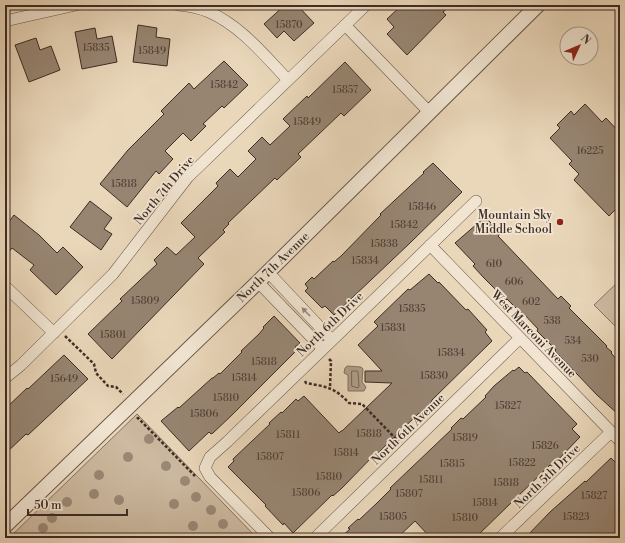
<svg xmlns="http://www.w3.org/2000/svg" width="625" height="543" font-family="'Libre Bodoni',serif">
<rect width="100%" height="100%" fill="#ead7ba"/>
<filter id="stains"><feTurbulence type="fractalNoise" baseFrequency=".005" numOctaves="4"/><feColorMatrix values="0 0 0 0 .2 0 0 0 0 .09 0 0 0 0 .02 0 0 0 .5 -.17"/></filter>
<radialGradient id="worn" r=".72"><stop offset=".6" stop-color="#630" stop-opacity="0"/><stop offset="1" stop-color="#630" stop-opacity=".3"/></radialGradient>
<!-- green -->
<path fill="#cdbaa1" stroke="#857363" d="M620,280V331L594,305Z
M137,414L257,538H9Z"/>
<!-- water -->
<path fill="#af9d87" stroke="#817060" d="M347,366L361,367L363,369L362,382L366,387L364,391H348V375L344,373L345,368Z"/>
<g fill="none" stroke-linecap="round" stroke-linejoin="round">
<!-- shore -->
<path stroke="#766456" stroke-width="1" d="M352,371H357L358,372L359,386L358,388L352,386Z"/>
</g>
<!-- building -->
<path fill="#978572" stroke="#3d2c25" d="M285,5H297L314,23L294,41L284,31L277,38L264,24Z
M402,5H451L443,12L446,15L407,55L387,34L394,27L387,19Z
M138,25L157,28L156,37L170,39L167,66L133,62Z
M95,28L97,39L112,36L117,62L82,69L75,32Z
M36,38L40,50L51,46L60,70L29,82L15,45Z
M224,61L248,85L224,108L222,106L203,124L206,126L191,141L183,133L165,151L173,159L159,174L156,171L127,207L100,184L128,150L164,114L161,111L189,83L194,89Z
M345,62L371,90L344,116L341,113L298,154L301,157L277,180L275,178L228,223L229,224L223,230L225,232L198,258L204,264L112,359L88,334L122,301L120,299L157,264L154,260L167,247L176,255L195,237L181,223L218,186L216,183L230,169L238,177L256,159L248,151L262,137L270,145L290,126L283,119L307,96L308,98Z
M585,104L602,122L606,118L620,133V205L609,216L574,180L579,174L569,164L572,161L550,138L560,128L557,125L571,111L574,115Z
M433,163L462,192L410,243L334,315L325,306L322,308L305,291L308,288L305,284L312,277L314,279L333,261L334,262L341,256L381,215L380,214L424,173L423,172Z
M90,201L112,218L104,229L112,234L101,250L70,227Z
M14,215L39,235L57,253L63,247L83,267L56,295L30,270L34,265L12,248L5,257V227Z
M485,217L501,233L498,236L558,299L561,296L571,306L569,308L607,346L606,347L612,352L611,353L620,363V416L597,395L555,351L556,350L537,331L538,329L523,313L522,314L507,299L506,300L484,278L473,266L475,264L455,243Z
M429,274L438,283L439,282L466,310L468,309L487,330L485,332L492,341L432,400L431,403L421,413L418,414L376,455L375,454L342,488L333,496L332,495L293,533L284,523L283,525L265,506L266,505L228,467L234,461L233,459L270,424L269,423L281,412L282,413L296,399L298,401L304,396L339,433L341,431H342L392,383L365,382V371H382L358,345L378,326L374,322L408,289L410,290Z
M274,316L300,343L295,347L298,349L232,415L213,433L211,434L209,432L189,451L161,421L178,407L179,408L212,378H213L219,373L220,374L242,352L241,351L259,334L264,328L263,327Z
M64,355L88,379L28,435L26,434L5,454V409L27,388L28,389Z
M519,367L525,373L527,372L577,424L572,429L580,437L552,466L550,465L475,538H431L415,521L397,538H340L350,529L348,528L358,519L359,520L377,503L391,489L390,488L452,429L451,428L461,418L463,419L486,397L485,396L494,386L513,370L514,371Z
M611,458L620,467V538H525L550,512L585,481L586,482Z"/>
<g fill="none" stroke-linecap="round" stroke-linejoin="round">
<defs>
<path id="minor" d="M178,5C188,6 200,8 209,12C241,26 264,55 288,80
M5,21L76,5
M345,25L430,113
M430,245L620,441
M268,272L332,340
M258,282L323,349
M5,286L54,333
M5,378L21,365L113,274L188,177L366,5
M270,538L210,477L205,468L210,457L227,442L476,201
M315,538L520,338
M500,538L611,432"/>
<path id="tertiary" d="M5,526L258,282L538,5"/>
</defs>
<!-- minor casing -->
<use href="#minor" stroke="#68574a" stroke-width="12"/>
<!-- tertiary casing -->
<use href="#tertiary" stroke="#68574a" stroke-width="16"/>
<!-- path -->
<path stroke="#3d2c25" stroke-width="2.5" stroke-dasharray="3 2" stroke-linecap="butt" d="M65,336L94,364L96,373L108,386L116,387L123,394
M329,359L331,361L330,388
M305,381L306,383C327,387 334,387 349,403L362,404L399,442
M137,419L138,418L195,476"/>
<!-- minor -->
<use href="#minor" stroke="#f1e5d2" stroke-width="11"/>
<!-- tertiary -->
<use href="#tertiary" stroke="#f1e5d2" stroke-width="14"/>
</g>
<!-- trees -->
<g fill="#9b8876">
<circle cx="149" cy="439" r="5"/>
<circle cx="128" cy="457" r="5"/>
<circle cx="166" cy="466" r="5"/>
<circle cx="99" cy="475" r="5"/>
<circle cx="185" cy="481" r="5"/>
<circle cx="94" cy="494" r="5"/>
<circle cx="196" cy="497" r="5"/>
<circle cx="119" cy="500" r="5"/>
<circle cx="67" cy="502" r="5"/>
<circle cx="174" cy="504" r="5"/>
<circle cx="211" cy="510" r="5"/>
<circle cx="52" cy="518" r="5"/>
<circle cx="223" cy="524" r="5"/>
<circle cx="193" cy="526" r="5"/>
<circle cx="43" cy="528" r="5"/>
</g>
<!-- one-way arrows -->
<defs><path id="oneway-solid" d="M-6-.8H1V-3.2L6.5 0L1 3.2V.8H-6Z"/></defs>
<use fill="#97887c" href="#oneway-solid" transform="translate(306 312) rotate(-134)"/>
<!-- markers -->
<circle fill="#8f2418" stroke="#f1e5d2" stroke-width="1.5" cx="560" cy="222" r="4"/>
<g text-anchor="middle" stroke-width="3.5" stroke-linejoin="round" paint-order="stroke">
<!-- number labels -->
<g font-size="10" fill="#544238">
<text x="289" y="28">15870</text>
<text x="96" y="51">15835</text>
<text x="152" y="54">15849</text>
<text x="224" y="88">15842</text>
<text x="345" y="93">15857</text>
<text x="307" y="125">15849</text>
<text x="590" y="154">16225</text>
<text x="124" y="187">15818</text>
<text x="422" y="210">15846</text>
<text x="404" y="228">15842</text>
<text x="384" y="247">15838</text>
<text x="365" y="264">15834</text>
<text x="494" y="267">610</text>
<text x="514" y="285">606</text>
<text x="145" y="304">15809</text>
<text x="531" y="305">602</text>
<text x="412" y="312">15835</text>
<text x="552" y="324">538</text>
<text x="393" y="331">15831</text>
<text x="113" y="338">15801</text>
<text x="573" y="344">534</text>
<text x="451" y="356">15834</text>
<text x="590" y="362">530</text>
<text x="264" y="365">15818</text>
<text x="434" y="379">15830</text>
<text x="244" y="381">15814</text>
<text x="64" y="382">15649</text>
<text x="226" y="401">15810</text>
<text x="508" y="409">15827</text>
<text x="204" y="417">15806</text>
<text x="369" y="437">15818</text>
<text x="288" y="438">15811</text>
<text x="465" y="441">15819</text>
<text x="545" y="449">15826</text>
<text x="346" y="456">15814</text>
<text x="270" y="460">15807</text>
<text x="522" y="466">15822</text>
<text x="452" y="467">15815</text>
<text x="329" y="480">15810</text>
<text x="431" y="483">15811</text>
<text x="506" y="486">15818</text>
<text x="306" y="496">15806</text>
<text x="409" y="497">15807</text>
<text x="594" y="499">15827</text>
<text x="485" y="506">15814</text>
<text x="393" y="520">15805</text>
<text x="576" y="520">15823</text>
<text x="465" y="521">15810</text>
</g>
<!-- street labels -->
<g font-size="12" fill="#3d2c25" stroke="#f1e5d2">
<text transform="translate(164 190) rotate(-50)" y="4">North 7th Drive</text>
<text transform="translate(273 267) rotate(-44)" y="4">North 7th Avenue</text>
<text transform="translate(330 324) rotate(-44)" y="4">North 6th Drive</text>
<text transform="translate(534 334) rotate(46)" y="4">West Marconi Avenue</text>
<text transform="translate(408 429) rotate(-44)" y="4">North 6th Avenue</text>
<text transform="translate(547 476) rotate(-44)" y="4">North 5th Drive</text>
</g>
<!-- poi labels -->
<g font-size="12" fill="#3d2c25" stroke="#f1e5d2" text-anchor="end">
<text x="552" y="219">Mountain Sky<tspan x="552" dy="14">Middle School</tspan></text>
</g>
</g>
<!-- margin -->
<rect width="625" height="543" fill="none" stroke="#ead7ba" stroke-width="20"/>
<rect x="6" y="6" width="613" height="531" fill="none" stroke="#3d2c25" stroke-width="2"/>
<rect x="10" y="10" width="605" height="523" fill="none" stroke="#3d2c25"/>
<!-- north arrow -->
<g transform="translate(579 46) rotate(46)"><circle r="19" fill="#f1e5d2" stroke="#a99b8d"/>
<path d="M0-3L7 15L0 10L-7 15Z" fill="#8f2418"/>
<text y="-6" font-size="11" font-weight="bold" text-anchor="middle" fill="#3d2c25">N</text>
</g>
<!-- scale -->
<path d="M28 509v6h99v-6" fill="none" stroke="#3d2c25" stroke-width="2"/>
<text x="34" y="509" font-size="12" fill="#3d2c25" stroke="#f1e5d2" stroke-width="3" paint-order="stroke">50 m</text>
<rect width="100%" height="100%" filter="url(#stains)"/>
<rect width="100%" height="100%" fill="url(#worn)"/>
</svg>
